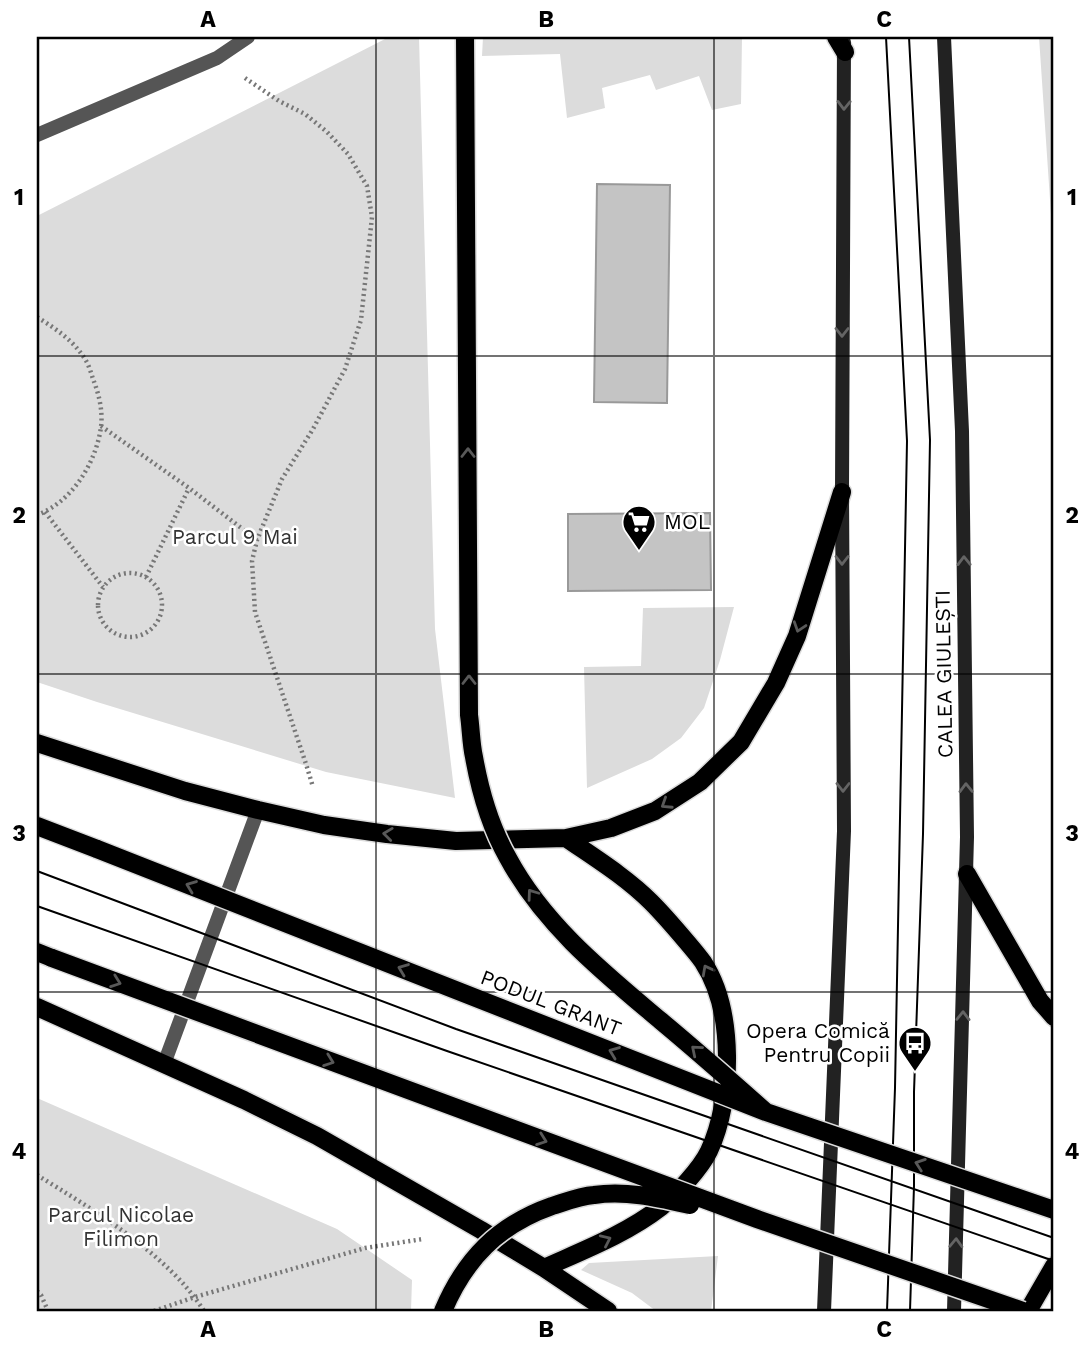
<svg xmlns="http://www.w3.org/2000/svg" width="1091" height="1348" font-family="'Work Sans',sans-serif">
<rect width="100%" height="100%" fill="#fff"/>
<!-- green -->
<path fill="#dcdcdc" d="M389,37H419L435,629L455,798L326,772L97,702L37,682V216Z
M483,37H742L741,104L712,110L699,76L656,90L650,75L602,88L605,108L567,118L560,54L482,56Z
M1039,37H1054V259Z
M734,607L720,660L704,708L681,738L652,759L587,788L584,667L641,666L643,608Z
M37,1098L337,1229L412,1280L411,1311H37Z
M718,1256L711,1311H656L632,1293L581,1270L589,1263Z"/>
<!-- building -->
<path fill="#c4c4c4" stroke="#999" stroke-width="2" d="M597,184L670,185L667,403L594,402Z
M710,513L711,590L568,591V514Z"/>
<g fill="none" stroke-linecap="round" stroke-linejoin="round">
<defs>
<path id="primary" d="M836,37L845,52
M37,743L185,791L258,810L324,825L387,834L456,841L566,838L611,828L655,811L700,782L741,742L776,683L797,636L842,492
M37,826L97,849
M967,874L1040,1001L1054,1017
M37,952L52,958
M37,1007L244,1100L317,1136L481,1230L544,1268L608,1311
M544,1268C584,1250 626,1234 661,1207C676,1195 701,1168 709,1151C733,1100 735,1011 703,962C698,955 692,948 686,941C675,928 663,914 651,902C626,877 595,858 566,838
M1028,1311L1054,1266"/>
</defs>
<!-- primary casing -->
<use href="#primary" stroke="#dbdbdb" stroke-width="21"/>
<!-- path -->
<path stroke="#777" stroke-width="4.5" stroke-dasharray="2 3.5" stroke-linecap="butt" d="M245,78L279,101L305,114L327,132L348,154L367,186L372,217L361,320L345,369L313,429L282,479L257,540L252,561L255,612L306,764L313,787
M37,317C56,329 73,340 85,359C89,365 91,373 93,379C99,394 103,411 101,427C96,463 72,502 37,515
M101,426L189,488L257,540
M45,512L103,587
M98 605a32 32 0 1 1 64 0a32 32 0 1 1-64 0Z
M146,577L189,488
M37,1175C92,1209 169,1255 204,1311
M37,1291L41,1295L48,1311
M154,1311L195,1297L365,1248L423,1239"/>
<!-- service -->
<path stroke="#555" stroke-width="14" d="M37,135L217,58L248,37
M164,1064L258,810"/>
<!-- secondary -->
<path stroke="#222" stroke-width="14" d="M944,37L962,431L967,837L954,1311
M824,1311L844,831L842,492L844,42"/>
<!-- primary -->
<use href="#primary" stroke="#000" stroke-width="18"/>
<!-- tram -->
<path stroke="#000" stroke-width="2" d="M886,37L907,441L895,1088L887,1311
M909,37L930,440L923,834L914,1092V1186L910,1311
M37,871L456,1029L1054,1238
M37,906L447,1051L1054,1261"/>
<defs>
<path id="primary-bridge" d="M465,37L469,715C471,729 471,744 474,757C480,791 491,828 508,858C544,925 604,973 661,1021C696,1050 731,1081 766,1112
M97,849L766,1112L1054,1210
M52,958L757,1219L1023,1311
M443,1311C465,1259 498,1225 552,1206C565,1202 580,1196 594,1195C626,1190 659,1198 690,1205"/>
</defs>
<!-- primary-bridge casing -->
<use href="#primary-bridge" stroke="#dbdbdb" stroke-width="21" stroke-linecap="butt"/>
<!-- primary-bridge -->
<use href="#primary-bridge" stroke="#000" stroke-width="18"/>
</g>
<!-- one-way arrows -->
<defs><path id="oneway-chevron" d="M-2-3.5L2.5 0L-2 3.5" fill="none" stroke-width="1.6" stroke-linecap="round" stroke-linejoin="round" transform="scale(1.75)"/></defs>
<g stroke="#646464">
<use href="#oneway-chevron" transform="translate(844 105) rotate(91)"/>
<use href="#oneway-chevron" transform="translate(842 332) rotate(90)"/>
<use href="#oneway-chevron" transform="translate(842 560) rotate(90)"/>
<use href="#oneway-chevron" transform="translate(964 561) rotate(-91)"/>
<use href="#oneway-chevron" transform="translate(843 787) rotate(90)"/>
<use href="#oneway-chevron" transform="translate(966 788) rotate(-91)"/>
<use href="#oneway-chevron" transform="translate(963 1016) rotate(-89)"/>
<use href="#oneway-chevron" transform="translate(956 1243) rotate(-88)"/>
</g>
<g stroke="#595959">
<use href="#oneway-chevron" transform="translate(468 453) rotate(-90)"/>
<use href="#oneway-chevron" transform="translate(799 627) rotate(108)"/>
<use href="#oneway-chevron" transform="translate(469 680) rotate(-90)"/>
<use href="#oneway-chevron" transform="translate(666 804) rotate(147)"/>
<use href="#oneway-chevron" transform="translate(388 834) rotate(-173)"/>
<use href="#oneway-chevron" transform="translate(191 886) rotate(-159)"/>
<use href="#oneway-chevron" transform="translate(532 894) rotate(-126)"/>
<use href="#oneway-chevron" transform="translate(403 969) rotate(-159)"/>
<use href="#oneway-chevron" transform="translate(707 970) rotate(-118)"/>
<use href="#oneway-chevron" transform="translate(116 982) rotate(20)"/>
<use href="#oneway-chevron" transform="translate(696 1050) rotate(-140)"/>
<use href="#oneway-chevron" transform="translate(614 1052) rotate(-159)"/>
<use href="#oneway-chevron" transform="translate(329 1061) rotate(20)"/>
<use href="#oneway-chevron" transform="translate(542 1140) rotate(20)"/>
<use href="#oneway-chevron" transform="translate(920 1164) rotate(-161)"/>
<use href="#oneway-chevron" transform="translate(606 1240) rotate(-25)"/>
</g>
<!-- grid -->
<path fill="none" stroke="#000" stroke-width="2" stroke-opacity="0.55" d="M376,37V1311M714,37V1311M37,356H1054M37,674H1054M37,992H1054"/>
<!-- icons -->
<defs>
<symbol id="supermarket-pin" viewBox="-11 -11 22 30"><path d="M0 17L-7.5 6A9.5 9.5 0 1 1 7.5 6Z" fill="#000" stroke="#fff"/><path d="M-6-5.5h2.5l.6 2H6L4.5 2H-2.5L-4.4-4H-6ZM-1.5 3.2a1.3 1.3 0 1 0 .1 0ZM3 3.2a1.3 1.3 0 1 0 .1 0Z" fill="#fff"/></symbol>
<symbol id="bus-pin" viewBox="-11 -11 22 30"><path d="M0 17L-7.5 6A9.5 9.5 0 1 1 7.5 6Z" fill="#000" stroke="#fff"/><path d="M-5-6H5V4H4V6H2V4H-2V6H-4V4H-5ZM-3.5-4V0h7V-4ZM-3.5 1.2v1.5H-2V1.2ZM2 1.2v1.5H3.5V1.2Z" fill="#fff"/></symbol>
</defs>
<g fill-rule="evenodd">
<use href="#supermarket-pin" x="620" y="503" width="38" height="52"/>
<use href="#bus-pin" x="896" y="1024" width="38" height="52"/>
</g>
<g text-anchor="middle" stroke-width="5" stroke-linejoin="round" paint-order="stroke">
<!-- poi labels -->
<g font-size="21" fill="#000" stroke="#fff" text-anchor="start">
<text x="664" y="529">MOL</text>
<text x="890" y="1038" text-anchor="end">Opera Comică<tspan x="890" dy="24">Pentru Copii</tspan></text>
</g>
<!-- park labels -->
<g font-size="21" fill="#333" stroke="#fff">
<text x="235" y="544">Parcul 9 Mai</text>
<text x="121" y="1222">Parcul Nicolae<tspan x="121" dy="24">Filimon</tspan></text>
</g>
<!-- street labels -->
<g font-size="21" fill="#000" stroke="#fff">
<text transform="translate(944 674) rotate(-91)" y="7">CALEA GIULEȘTI</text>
<text transform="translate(551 1003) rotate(21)" y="7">PODUL GRANT</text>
</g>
</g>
<!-- border -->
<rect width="1091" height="1348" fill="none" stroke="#ffffff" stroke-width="77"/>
<rect x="38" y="38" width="1014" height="1272" fill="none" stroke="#000" stroke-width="2.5"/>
<g font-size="23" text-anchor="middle" font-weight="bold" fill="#000">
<text x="208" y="27">A</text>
<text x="546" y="27">B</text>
<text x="884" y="27">C</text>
<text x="19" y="205">1</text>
<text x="1072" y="205">1</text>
<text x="19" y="523">2</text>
<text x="1072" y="523">2</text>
<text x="19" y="841">3</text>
<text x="1072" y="841">3</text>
<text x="19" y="1159">4</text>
<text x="1072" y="1159">4</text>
<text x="208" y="1337">A</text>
<text x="546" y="1337">B</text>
<text x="884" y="1337">C</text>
</g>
</svg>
